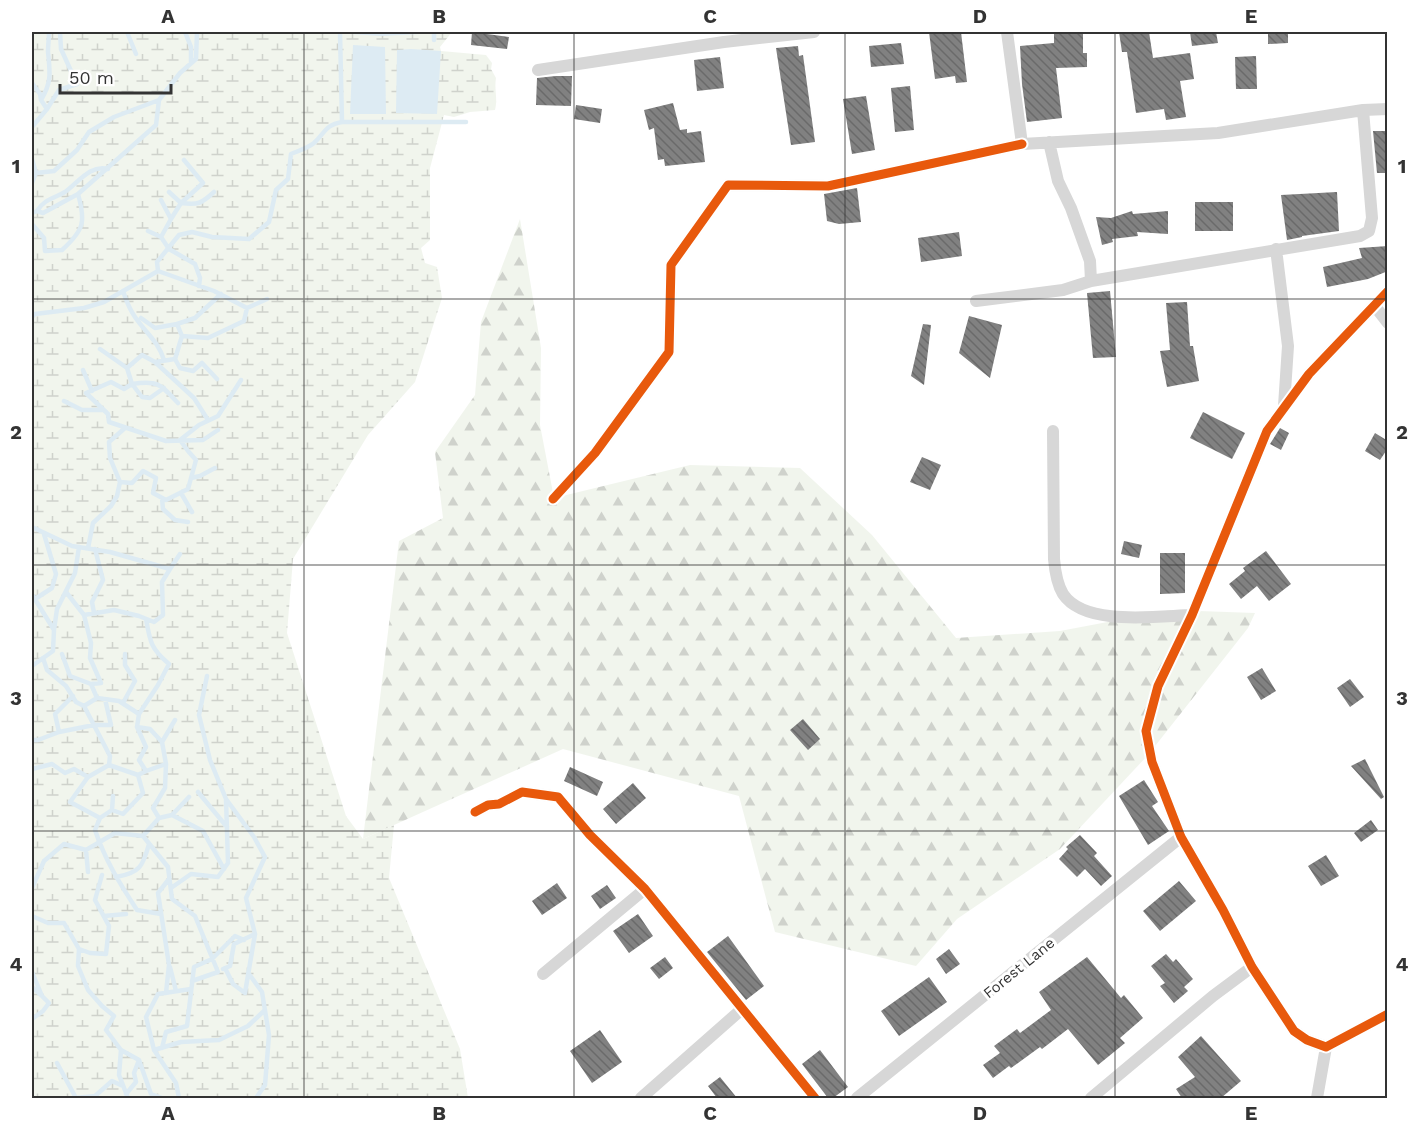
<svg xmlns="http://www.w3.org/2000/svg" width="1419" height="1130" font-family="'Work Sans',sans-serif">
<defs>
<pattern id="forest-firs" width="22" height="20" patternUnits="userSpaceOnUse" patternTransform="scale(1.5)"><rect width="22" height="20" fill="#f1f5ed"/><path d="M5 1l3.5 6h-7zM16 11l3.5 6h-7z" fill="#cfd2cc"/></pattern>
<pattern id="wetland-marsh" width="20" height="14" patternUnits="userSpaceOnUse" patternTransform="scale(1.5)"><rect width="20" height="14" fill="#f1f5ed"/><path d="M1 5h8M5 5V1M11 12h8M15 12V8" fill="none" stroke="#cfd2cc"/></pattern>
<pattern id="building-back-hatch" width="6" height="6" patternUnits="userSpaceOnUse" patternTransform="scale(1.5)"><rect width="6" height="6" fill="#818181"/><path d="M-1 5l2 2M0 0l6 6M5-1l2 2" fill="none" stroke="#6a6a6a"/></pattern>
</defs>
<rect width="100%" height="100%" fill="#fff"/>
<!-- forest -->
<path fill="url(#forest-firs)" d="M520,219L541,348L540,425L554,498L690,465L800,468L872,535L956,638L1060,631L1171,610L1255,613L1248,628L1148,755L1060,849L957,919L916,966L775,932L739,796L563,749L363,839L399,541L443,518L435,452L475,395L481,322Z"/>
<!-- wetland -->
<path fill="url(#wetland-marsh)" d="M32,32H351V34H420L421,32H452L440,47L441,51L486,55L492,63L491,69L496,78C494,90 498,98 495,110L470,112L454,117L444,115L430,168V240L421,248L425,263L437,267L442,298L415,382L368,435L293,559L287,633L346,816L363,839L394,825L389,878L460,1049L468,1098H32Z"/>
<!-- water -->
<path fill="#ddebf3" d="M351,32H421L420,34L381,36L351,34Z
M353,45L385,47L386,114H350Z
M411,49L441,51L437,114L396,113L397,50Z"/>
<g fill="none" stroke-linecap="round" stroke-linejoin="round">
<!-- stream -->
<path stroke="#ddebf3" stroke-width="4.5" d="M127,32L136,54
M185,32L191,47V63
M434,32V40
M32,83L40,94L41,100
M47,109L41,100C52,82 50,72 48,52C48,45 49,38 49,32
M342,122H466
M32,127L47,109L59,90L77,84L61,49L60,32
M32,159L36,173L32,183
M36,173L54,171L77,150L89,132L114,117L159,100L180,73L196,59L197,32
M169,192L181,203L171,219
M161,200L171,219L161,237
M181,203L203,183L184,160
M181,203C198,205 201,204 214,192
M37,211C44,199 55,198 65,192C78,183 90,164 108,169
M32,213L37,211L43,213L78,194L156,125L159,100
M32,224L44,238L45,251L62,250C84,230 86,222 78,194
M148,231L161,237L169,249L195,264L200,278L199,286
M158,271L157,262L179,235L192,232L212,237L249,239L269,222L276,190L288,179L291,154C298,151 308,148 314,143C325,133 325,125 342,122L340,32
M123,291C126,300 130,310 135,317C145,332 159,342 164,360
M32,317L35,314L84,308L104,302L158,271L214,291L247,308
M141,318L155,328L177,324
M182,336L177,324L195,318L221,294
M100,349L127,368
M175,359L180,368L193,371L202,363L217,379
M155,362L194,398L208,420
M83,370L92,391
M132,384C158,380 160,384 178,403
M132,384L142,397L150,398L164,388
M64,401L82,410H103
M218,430L203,440L166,441L109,422L108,414L86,393L111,382L124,389L132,384L127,368L142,355L155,362L175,359L182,336L208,338L244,321L247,308L267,299
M191,478L200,476L215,468
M120,482L132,483L143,471L156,478L153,493L166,500L188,489L196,460L188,451L180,440L199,425L218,416L241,380
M181,493L192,512
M162,498L163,509L175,520L188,522
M32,527L72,546L110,552L170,569L180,554
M88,548L93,523L111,506L117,496L120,482L110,458L109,442L125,428
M66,592L84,615
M32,601L52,588L56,574L44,534
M94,613L92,602L103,580L95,549
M54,630L57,609L75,573L79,547
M62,654L70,676L91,684L97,698L84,706L110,756L109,765L88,777L70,802L100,818L95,830C105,860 120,884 137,910L161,914
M43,658L47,670L66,686L76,702L84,706
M32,666L53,651L54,630L33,596
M207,676L199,715L210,760L226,799L254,837L265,857L246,898L255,934L245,993L233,984L225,968
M91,684L101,683L90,658L91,643L84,615L114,610L139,616L154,622L163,615L162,582L170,569
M97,698L119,701L139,714L158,685L169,664C151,649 150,642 146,619
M123,703L135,681L125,665V654
M139,714L137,727L150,729L162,742
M137,727L146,747L139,760L146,771L138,775
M59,732L94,725H111L105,699
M32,740H38L59,732L55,714L73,696
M109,765L138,775L143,793L123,814L112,810
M32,769L52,764L65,773L74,769L88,777
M146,771L166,764
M198,792L227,827
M189,797L172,815L159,818L143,836L168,867L172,899L195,916L218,972L192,981
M172,815L203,831L224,869
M100,818L112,810L113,796
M159,818L153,808L165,788L166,764L162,742L175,720
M86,850L88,872
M116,877C140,873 143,866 149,844
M32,888L44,861L64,844L86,850L115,833L143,836
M171,888L191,874L218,877L228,863L226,799
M32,916L48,923H64L79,949L78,966L88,990L102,1006L114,1016L106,1030L121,1050L139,1060L151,1094L162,1098
M104,916L126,914
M79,949L90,953L106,954L109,926L95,900L102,875
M170,967L176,991
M223,969L230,966L234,944L255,934
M32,972L42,996L49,1003L43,1011L32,1019
M249,974L262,992L269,1035L265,1085L256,1098
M32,987L41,995
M166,993L169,965L158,893L169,879
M162,1048L166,1032L187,1026L194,967L212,959L235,936L244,940
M121,1050L119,1075L128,1098
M154,1050L181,1042L219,1040L248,1026L265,1010
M57,1063L76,1098L95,1096L112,1081L123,1086
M126,1094L136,1082L134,1073L139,1060
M179,1098L176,1083L154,1050L146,1017L158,994L191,989"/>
</g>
<!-- building -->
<path fill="url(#building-back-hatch)" d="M472,32L509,37L507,49L471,45Z
M929,32H961L967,82L956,83L955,76L935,79Z
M1054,32H1083V53H1087V67L1056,68L1062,118L1027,122L1022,84L1020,46L1054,43Z
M1119,32H1149L1153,58L1190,53L1194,79L1180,81L1186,117L1166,120L1164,109L1136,113L1127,52H1122Z
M1190,32H1216L1218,43L1192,46Z
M1268,32H1288V43L1268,44Z
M901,43L904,64L871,67L869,46Z
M798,46L799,56L803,55L815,142L791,145L776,48Z
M1256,56L1257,89H1236L1235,57Z
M720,57L724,88L697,91L694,60Z
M556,76H572L571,106L536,105L537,78Z
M910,86L914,130L895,132L891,88Z
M866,96L875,150L852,154L843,99Z
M673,103L680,130L687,129V133L701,131L705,162L665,166L664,159L658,160L654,128L649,130L644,110Z
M576,105L602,109L600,123L574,119Z
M1373,131H1388V173H1377Z
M857,188L861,222L839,224L827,221L824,194Z
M1337,192L1339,231L1302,236V237L1287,240L1281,195Z
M1195,202H1233V231H1195Z
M1132,211L1133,214L1168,211V234L1137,232L1138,236L1112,239L1113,242L1102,245L1096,217L1111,218Z
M959,232L962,256L921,262L918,238Z
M1388,246V271L1368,279L1327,287L1323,267L1362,258L1359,248Z
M1110,291L1116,357L1093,358L1087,293Z
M1187,302L1190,346H1193L1199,381L1167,387L1160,351L1170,350L1166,303Z
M969,316L1002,325L990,378L959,353Z
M923,324L931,325L924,385L911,376Z
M1203,412L1245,433L1232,459L1190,438Z
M1280,428L1289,433L1281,450L1270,444Z
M1375,433L1388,441V448L1380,460L1365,451Z
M922,457L941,465L930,490L910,482Z
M1124,541L1142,545L1139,558L1121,554Z
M1266,551L1291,584L1269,601L1257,586L1241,599L1229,584L1245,571L1243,568Z
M1160,553H1185V593L1160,594Z
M1262,668L1276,691L1261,700L1247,677Z
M1350,679L1364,697L1350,707L1337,688Z
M803,719L820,739L808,750L790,730Z
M1365,759L1384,797L1381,799L1351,766Z
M570,767L603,782L597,796L564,781Z
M1144,780L1158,802L1152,806L1169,831L1148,845L1119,796Z
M633,783L646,798L616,824L603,809Z
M1371,820L1378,830L1361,842L1354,833Z
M1080,835L1097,853L1094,856L1112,876L1101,886L1085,869L1077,877L1059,859L1068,849L1066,847Z
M1326,855L1339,876L1321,886L1308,866Z
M1179,881L1196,901L1160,931L1143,911Z
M557,883L567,898L542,915L532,901Z
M607,885L616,898L600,909L591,896Z
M638,914L653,936L629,953L613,931Z
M728,936L764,986L746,1000L707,952Z
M949,949L960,964L946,974L936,959Z
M1166,954L1173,962L1176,959L1193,979L1184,987L1188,991L1174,1003L1160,986L1165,983L1151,966Z
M665,957L673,968L659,979L650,968Z
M1087,957L1121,998L1124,995L1143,1018L1120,1038L1125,1043L1098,1065L1068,1029L1042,1049L1040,1047L1011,1068L1009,1066L993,1078L983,1065L1000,1053L994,1046L1017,1029L1020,1033L1051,1010L1039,992Z
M929,977L947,1002L899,1036L881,1011Z
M600,1030L622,1062L592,1083L570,1051Z
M1201,1036L1241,1081L1221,1098H1182L1176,1089L1195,1077L1178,1057Z
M820,1050L848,1087L833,1098H828L802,1064Z
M720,1077L737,1098H717L708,1086Z"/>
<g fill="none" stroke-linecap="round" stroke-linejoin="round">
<!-- minor -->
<path stroke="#d7d7d7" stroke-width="12" d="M1007,32L1022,144L1218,133L1363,110L1388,109
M538,70L724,42L814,32
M1049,142L1058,181L1071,208L1090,261L1091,281L1360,236L1369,231L1372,218L1363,110
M1276,249L1288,346L1284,406
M1388,291L1309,374L1267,431L1192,615L1158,686L1146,731L1152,762L1181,837L1223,910L1252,967L1294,1031L1307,1040L1326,1047L1388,1014
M976,301L1063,290L1091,281
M1374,305L1388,323
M1053,431L1054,559C1055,571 1057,584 1063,594C1085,627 1158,616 1192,615
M553,499L595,453L669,352L671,265L728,185L828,186L1022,144
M475,812L488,805L499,804L522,792L558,797L590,835L645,889L815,1098
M543,974L645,889
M641,1098L742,1009
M857,1098L1181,837
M1091,1098L1213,996L1252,967
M1317,1098L1326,1047"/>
<defs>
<path id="cycleway" d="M1388,291L1309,374L1267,431L1192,615L1158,686L1146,731L1152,762L1181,837L1223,910L1252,967L1294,1031L1307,1040L1326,1047L1388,1014
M553,499L595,453L669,352L671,265L728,185L828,186L1022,144
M475,812L488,805L499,804L522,792L558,797L590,835L645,889L815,1098"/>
</defs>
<!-- cycleway casing -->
<use href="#cycleway" stroke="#fff" stroke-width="13"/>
<!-- cycleway -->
<use href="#cycleway" stroke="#e8590c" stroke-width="9"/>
</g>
<!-- grid -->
<path fill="none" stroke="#333" stroke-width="1.5" stroke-opacity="0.55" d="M304,32V1098M574,32V1098M845,32V1098M1115,32V1098M32,299H1388M32,565H1388M32,831H1388"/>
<g text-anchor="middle" stroke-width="6" stroke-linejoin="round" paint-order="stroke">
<!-- street labels -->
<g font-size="15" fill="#333" stroke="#fff">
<text transform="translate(1019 968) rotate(-39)" y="5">Forest Lane</text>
</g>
</g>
<!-- border -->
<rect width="1419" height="1130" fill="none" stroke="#ffffff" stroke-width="66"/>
<!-- scale -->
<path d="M60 84v9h111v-9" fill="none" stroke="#333333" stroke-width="3"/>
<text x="69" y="84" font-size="18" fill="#333333" stroke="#ffffff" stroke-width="4.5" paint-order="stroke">50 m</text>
<rect x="33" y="33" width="1353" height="1064" fill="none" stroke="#333" stroke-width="2"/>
<g font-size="20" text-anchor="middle" font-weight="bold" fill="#333">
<text x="168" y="23">A</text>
<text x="439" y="23">B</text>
<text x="710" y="23">C</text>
<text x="980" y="23">D</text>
<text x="1251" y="23">E</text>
<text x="16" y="173">1</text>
<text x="1402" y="173">1</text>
<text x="16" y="439">2</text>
<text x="1402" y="439">2</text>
<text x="16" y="705">3</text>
<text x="1402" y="705">3</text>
<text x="16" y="971">4</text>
<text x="1402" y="971">4</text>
<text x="168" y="1120">A</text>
<text x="439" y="1120">B</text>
<text x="710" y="1120">C</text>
<text x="980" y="1120">D</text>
<text x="1251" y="1120">E</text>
</g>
</svg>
